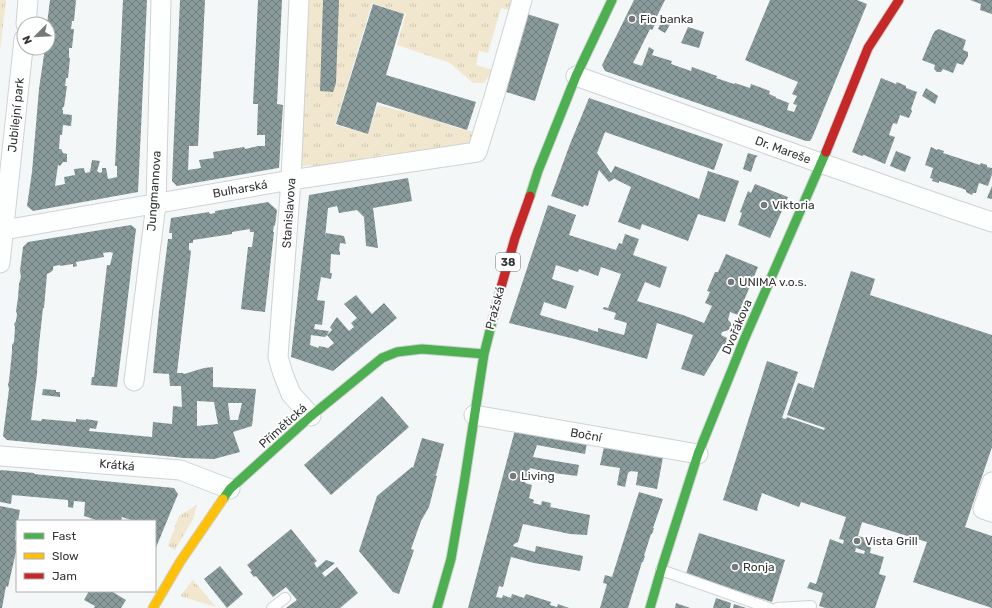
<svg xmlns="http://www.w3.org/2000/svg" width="992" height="608" font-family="Rubik,sans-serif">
<defs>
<pattern id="grass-tufts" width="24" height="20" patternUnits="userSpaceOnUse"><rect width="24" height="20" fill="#f1e7cf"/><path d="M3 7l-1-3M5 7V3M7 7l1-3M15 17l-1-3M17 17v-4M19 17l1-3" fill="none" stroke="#cfc7b2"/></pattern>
<pattern id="building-cross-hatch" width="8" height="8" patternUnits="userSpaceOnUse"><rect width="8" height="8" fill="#899a9b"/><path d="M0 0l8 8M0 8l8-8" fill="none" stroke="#717e7f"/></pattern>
</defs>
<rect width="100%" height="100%" fill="#f3f7f8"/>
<!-- grass -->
<path fill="url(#grass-tufts)" d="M0,0H6L0,51Z
M307,0H516L513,11L501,8L488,53L479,51L476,65L493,70L484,83H473L450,63L397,45L406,13L404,14L372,3L335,125L368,134L378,105L422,116L454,127L477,133L471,144L392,155L388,154L318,167L309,165L299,167Z
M197,505L193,519L175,550L168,546L179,516Z
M193,580L216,607L180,596Z"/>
<!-- building -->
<path fill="url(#building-cross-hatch)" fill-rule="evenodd" d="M50,0H76L74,21H72L71,29H74L72,48H69V58H70L68,78H66L65,86H67L64,107H63L62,110H63V114L72,115L71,126L63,125L62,135H60L59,149H61L63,153L67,154V162H63L60,166L58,165L55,186L65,184L64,177L75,175L74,169L84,168L85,173L90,172L92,160L100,161L97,171L100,173L102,172V168H106L108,179L117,177V166H115L123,0H147L138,192L33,211L27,206L32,172L39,89L45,48H48V24H47Z
M180,0H205L198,146H189L188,170L201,168L199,160L214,158L213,152L244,147L245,149L258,146H265V135H257L258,104H253L258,0H282L277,104L283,105L279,168H278L177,186L172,181Z
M323,0H339L336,83L333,92L320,91Z
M634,0H665L654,22H656L652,30L650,29L633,63L642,66L649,47L654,50L652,55L672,61L671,64L691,71L692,67L717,76L716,78L734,84L735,83L750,88L751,84L770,91L769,94L776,97V98L789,103L787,110L794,112L797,105L793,104L797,96L792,94L798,82L745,60L770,0H857L867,4L812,138L810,141H806L605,71L602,65Z
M970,0H992V14L980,10L981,4Z
M373,4L404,14L386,75L476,102L467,130L377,102L368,134L336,124Z
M527,14L559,24L535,101L503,91Z
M663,17L672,21L665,33L658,29Z
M688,27L704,32L699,48L681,43Z
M939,29L966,40L963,50L968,52V56L963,65L957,63L953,73L943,69L941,72H937L934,69L935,65L922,60L933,34L935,31Z
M881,78L896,84L897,82L906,86V88L917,92L911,109L912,111L909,118L900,115L897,124L893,123L889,135L895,137L885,164L864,155L862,156L852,152Z
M926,88L938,96L935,104L922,96Z
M589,98L723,144L714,170L605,132L597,153L611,173L615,166L699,199L708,171L739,181L725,222L698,214L688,241L642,224L640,230L618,222L631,187L615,179V178L609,182L599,170L588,206L584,205L583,207L551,196L570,144Z
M931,147L937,150L938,149L944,151L943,153L980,165L981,163L987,165V167L992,168V174L988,186L979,183L976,193H973L972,195L966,192V190L963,189H964L942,182L939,181V183L932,181L933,179L930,178L933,168L925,165Z
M896,151L911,157L905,172L890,166Z
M748,153L758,156L756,157L751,172L743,169Z
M408,178L412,201L373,208L378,248L366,246L364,217L357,210L339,213L337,206L328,208L325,238L326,233L344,236L346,244L340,243L339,251L340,252V255L331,254L330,273H332L331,279L321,277L317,300L325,301L322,325L315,324L314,329L329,331L327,335L332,330L330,327L337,317L349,331L354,327L351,323L357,318L344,304L356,295L372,314L384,303L397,318L333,371L291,357L309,195ZM311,335L325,337L327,335L334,343L328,348L319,346L318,348L310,345Z
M755,184L788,197L770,238L738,225L742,213L740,212L748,191L751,193Z
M992,186V199L987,198Z
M268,202L277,210L275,226L274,225L273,232H274L265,312L241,309L248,247H252L254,232H250V229L232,232V234L193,240V243H189V250L191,251L177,373H183L184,374L204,368L213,367V387L256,389L252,426L233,432L240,452L214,459L184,458L7,440L3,436L9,389L8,385L9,381L12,352V345L14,342L15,327L14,324L16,321L17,314L16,311L18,298L19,284L21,277L20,271L23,247L28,242L131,225L136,229L124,330L117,387L91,385L92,377H94L107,265H110L113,253L110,252L103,253L104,257L76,262L77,266L73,267V264L60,266V265L54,266L53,267V270L51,272L47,274L44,308H43L38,354L37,374L36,381L31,420L41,421L42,419L76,422V419L86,420V419L98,421L96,429L90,428L89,431L152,437L153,422L172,424L173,406L182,407L181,386H170L169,374L153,373L159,311L168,239H172V233H169L171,218L209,212L210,214L215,213V211ZM197,401L214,402L218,424L197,426ZM228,403H242L238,420H230Z
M548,205L576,215L569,235L616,250L619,243L622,244L625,234L639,239L633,255L667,267L660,288L645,282L637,301L683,315L704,323L712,306L705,303L710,292L707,291L715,272H718L726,254L758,267L738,315L730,312L728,320L731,323L732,327V329L722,332L721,335L727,338L725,345L723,344L704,376L681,369L693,335L657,323L647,359L575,339L509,323ZM556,265L578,272L579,269L598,276L601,267L621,274L608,308L604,307L603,309L616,313L614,319L627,323L624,335L598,328V332L540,315L544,302L566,309L574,286L552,279Z
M851,271L875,279L870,295L992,335V447L965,527L992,536V608L913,582L927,542L862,522L858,536L865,538L871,548L870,553L884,557L879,574L886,576L875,608H826L819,606L823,593L807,588L810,582L816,584L830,539L843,544L844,540L839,539L846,517L801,502L799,507L762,493L757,509L758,510L757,511L723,500L767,361L798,372L782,418L786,419L787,417L824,430L825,428L787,415L798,383L813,388L812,393ZM856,548L865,551L864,554L855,552Z
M43,389L56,390V392H60V397L42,395Z
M382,396L409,427L331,495L304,465Z
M515,430L587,443L585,454L537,445L533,457L579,465L577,476L546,472L530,468L525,483L532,485L529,498L534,500L533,503L541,505L542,501L551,503L550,507L590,515L587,535L570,534L523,524L518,542L514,544L513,546L535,552L536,546L583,556L580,571L534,563L511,557L503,587L499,586L496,597L502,598L503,595L511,598L512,594L524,598L526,594L551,602L550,605L557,607L558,604L569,608H468Z
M422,438L444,444L436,475L432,474L437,476L429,507L421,521L411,549L414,550L399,594L393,592L359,551L377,496L412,467L413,468Z
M604,447L663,457L657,489L636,485L638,472L631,471L628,473L625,487L617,485L620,468L600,465Z
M1,470L34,473V474L174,488L178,494L155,550V521H134L122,517L121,521H99L84,516L85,502L74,501L73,508L68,507V500L12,495L11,504L0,502V471Z
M639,492L663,499L653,528H654L652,534H651L644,556H645L643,562H642L628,608H600L607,584L603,583L605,575L612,577Z
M0,506L20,510L18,521H17L15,540H17V547L8,587L6,586L2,608H0Z
M291,529L317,561L314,563L317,568L326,560L335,563L322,573L325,577L337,567L358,593L340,608H286L297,600L286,587L273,597L256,576L254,577L250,572L252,571L247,565Z
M699,533L785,560L772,602L686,574Z
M220,566L243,594L227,608L204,579Z
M89,591H111L126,600L121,608H94L95,606L84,600Z
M716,598L731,603L730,608H713Z
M676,603L690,608H675Z
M734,604L746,608H733Z"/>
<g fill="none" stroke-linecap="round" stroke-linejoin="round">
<defs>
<path id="lane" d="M661,570L769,608
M272,608L285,598
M777,608L811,606"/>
<path id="street" d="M299,0L291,180L278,357L283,374L291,394L311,416
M26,24L28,0
M576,76L809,159L956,210L992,222
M4,230L291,180L477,152L494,97L522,0
M0,263L24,39
M134,381L156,204L161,0
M474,415L698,454
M0,456L180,470L230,489
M992,482L983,509L992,512"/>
<path id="fast" d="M530,196L538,171L576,76L612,0
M223,499L230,489L311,416L382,358L397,352L422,349L484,354
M437,608L451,559L464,484L484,354L500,291
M650,608L661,570L698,454L744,340L826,152"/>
<path id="slow" d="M153,608L180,562L223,499"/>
<path id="jam" d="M826,152L868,48L899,0
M500,291L515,238L530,196"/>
</defs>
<!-- lane casing -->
<use href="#lane" stroke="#d0d2d3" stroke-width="12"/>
<!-- street casing -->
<use href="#street" stroke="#d0d2d3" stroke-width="21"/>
<!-- fast casing -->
<use href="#fast" stroke="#d0d2d3" stroke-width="11"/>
<!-- slow casing -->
<use href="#slow" stroke="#d0d2d3" stroke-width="11"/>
<!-- jam casing -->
<use href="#jam" stroke="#d0d2d3" stroke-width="11"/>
<!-- lane -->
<use href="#lane" stroke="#fdfefe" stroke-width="10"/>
<!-- street -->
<use href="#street" stroke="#fdfefe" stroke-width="19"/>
<!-- fast -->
<use href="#fast" stroke="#4caf50" stroke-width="9"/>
<!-- slow -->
<use href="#slow" stroke="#ffc107" stroke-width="9"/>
<!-- jam -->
<use href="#jam" stroke="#c62828" stroke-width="9"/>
</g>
<!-- markers -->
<g fill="#76797a" stroke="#fff" stroke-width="1.5">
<circle cx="632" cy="19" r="4"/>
<circle cx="764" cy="205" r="4"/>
<circle cx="731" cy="282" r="4"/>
<circle cx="513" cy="476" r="4"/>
<circle cx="857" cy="541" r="4"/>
<circle cx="735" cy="567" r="4"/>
</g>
<g text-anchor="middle" stroke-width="4" stroke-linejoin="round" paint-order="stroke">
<!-- shield labels -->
<rect fill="#fff" stroke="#707272" stroke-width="1" x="496" y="253" width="24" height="18" rx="3"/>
<g font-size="11" font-weight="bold" fill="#333536">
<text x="508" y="266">38</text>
</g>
<!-- poi labels -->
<g font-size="12" fill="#333536" stroke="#fff" text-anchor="start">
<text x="640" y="23">Fio banka</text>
<text x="772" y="209">Viktoria</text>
<text x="739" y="286">UNIMA v.o.s.</text>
<text x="521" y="480">Living</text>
<text x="865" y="545">Vista Grill</text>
<text x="743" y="571">Ronja</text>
</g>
<!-- street labels -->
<g font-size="12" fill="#333536" stroke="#fff">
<text transform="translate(16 115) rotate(-84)" y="4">Jubilejní park</text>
<text transform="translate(783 150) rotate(20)" y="4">Dr. Mareše</text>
<text transform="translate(240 189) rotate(-10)" y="4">Bulharská</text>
<text transform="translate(154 191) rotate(-86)" y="4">Jungmannova</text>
<text transform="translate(289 213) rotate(-86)" y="4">Stanislavova</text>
<text transform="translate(495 308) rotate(-75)" y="4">Pražská</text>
<text transform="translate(737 327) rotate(-67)" y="4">Dvořákova</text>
<text transform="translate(283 426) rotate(-42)" y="4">Přímětická</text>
<text transform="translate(586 435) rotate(10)" y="4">Boční</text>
<text transform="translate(117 465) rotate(5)" y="4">Krátká</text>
</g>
</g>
<!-- legend -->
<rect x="16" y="520" width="140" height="72" fill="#ffffff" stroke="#adaeaf"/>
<rect x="24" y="533" width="20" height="6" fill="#4caf50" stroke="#adaeaf"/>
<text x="52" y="540" font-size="12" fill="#333536">Fast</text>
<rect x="24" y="553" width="20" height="6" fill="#ffc107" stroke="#adaeaf"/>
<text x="52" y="560" font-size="12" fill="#333536">Slow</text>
<rect x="24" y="573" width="20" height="6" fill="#c62828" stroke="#adaeaf"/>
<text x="52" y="580" font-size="12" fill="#333536">Jam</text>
<!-- north arrow -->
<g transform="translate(36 36) rotate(246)"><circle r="19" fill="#ffffff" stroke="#adaeaf"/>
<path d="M0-3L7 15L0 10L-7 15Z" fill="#76797a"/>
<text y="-6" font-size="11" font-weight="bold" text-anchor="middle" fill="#333536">N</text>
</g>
</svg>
